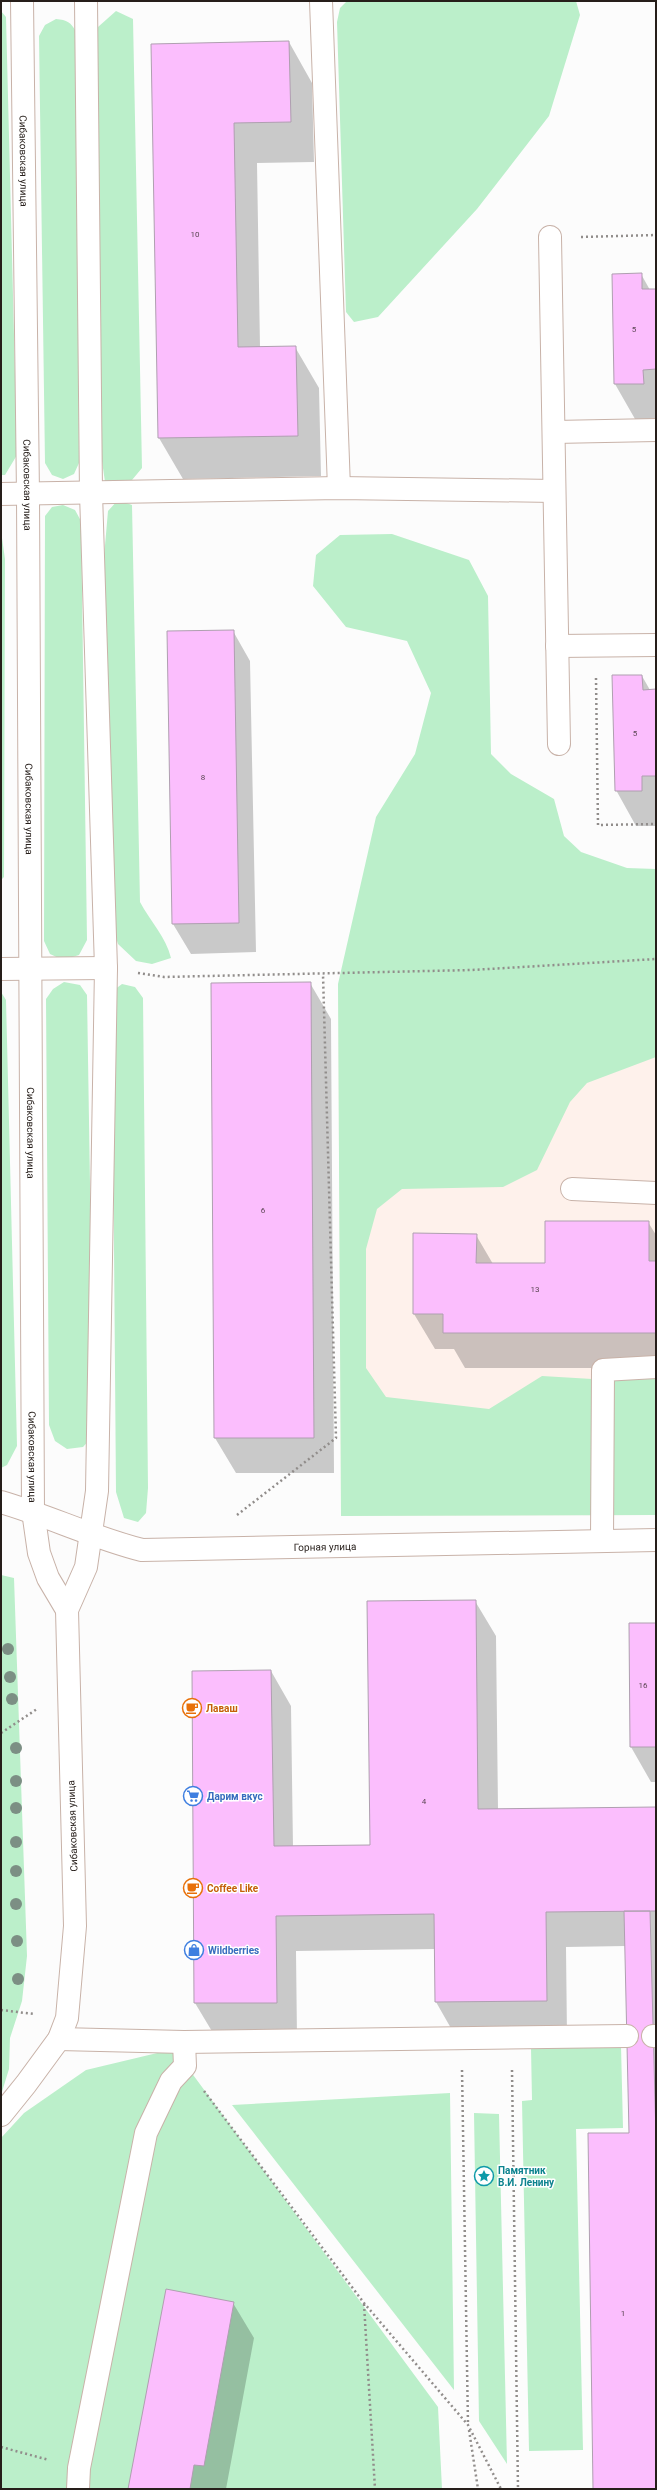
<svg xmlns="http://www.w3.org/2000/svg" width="657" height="2490" font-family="Roboto,sans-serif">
<rect width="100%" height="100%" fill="#fcfcfc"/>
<!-- built -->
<path fill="#fef1eb" d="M656,982V1515L341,1516L338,984Z"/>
<!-- green -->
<path fill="#bbefca" d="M347,1H576L580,15L549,116L477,209L378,317L354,322L346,312L337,22L340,8Z
M1,11L6,17L17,455L5,475H1Z
M116,11L133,19L142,468L127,486L105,482L100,447L97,71L98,27Z
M56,19C67,20 71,22 76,32L79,463L74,474L63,479L52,475L45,463L39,36L45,25Z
M118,500L132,505L140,902C150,921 166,937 171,958L152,964L136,961L118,944L111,922L104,557L108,511Z
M63,505L75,510L81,521L87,940L79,955L63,960L50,954L44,941L45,516L52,507Z
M1,531L5,559L4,877L1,880Z
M392,534L469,560L488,596L491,754L511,774L554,799L564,836L581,852L627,868L656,869V1057L587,1083L570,1102L537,1170L503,1187L402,1189L377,1209L366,1249V1368L386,1397L489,1409L542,1376L609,1380L656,1379V1515L341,1516L338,984L376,817L415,754L431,693L407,641L346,627L313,586L316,555L340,535Z
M64,982L80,985L87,995L94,1435L83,1447L67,1449L55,1441L49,1425L46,999L53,989Z
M122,984L135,987L143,998L148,1488L146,1513L138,1522L124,1518L116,1492L112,1004L114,990Z
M1,992L6,1000L17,1446L7,1465L1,1468Z
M1,1575L14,1578L27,1956L22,2001L10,2038L9,2069L1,2095Z
M621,2046L623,2128L576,2129L583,2450L529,2451L522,2101L532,2100L531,2048Z
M174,2049L438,2407L442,2489H1V2138L24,2113L86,2070Z
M450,2093L454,2390L232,2105Z
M474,2113L499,2114L507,2464L479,2421Z"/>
<!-- shadow -->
<path fill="#0003" d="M289,42L312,83L314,162L257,163L260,347H295L319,388L321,476L183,479L159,438L152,45Z
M641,274L650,290H656V419H635L615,384Z
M233,631L250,661L256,952L191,954L173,924Z
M642,676L650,690H656V826H636L616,790Z
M310,983L331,1019L334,1473H236L215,1438L212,984Z
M648,1222L656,1235V1368H465L454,1349H435L414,1314L476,1235L493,1264H546Z
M475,1601L496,1636L498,1809L656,1808V2489H594L630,2134L626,1946L566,1947L567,2036L456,2037L436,2002V1949L296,1951L297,2038H216L195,2003L193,1672L271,1671L291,1706L293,1847L371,1846Z
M656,1624V1782H651L631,1747Z
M233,2303L254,2338L226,2489H129Z"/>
<!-- building -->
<path fill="#fbbefd" stroke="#af9fb0" d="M289,41L291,122L234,123L238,347L296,346L298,436L158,438L151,44Z
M642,273V289H656V369L643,370L644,384H614L612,274Z
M234,630L239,923L172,924L167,631Z
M612,675H642L643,690L656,689V776H642V791H615Z
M311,982L314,1438H214L211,983Z
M545,1221H649V1261H656V1333H443V1314H413V1233L477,1234L476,1263H545Z
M476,1600L478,1809L656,1807V1911L546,1912L547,2001L435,2002L434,1914L276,1916L277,2003H194L192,1671L271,1670L274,1846L370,1845L367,1601Z
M629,1623H656V1747H630Z
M624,1911H650L656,2137V2489H569H593L588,2133H629Z
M166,2289L234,2302L204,2466L194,2465L190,2489H128Z"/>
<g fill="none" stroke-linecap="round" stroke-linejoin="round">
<defs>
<g id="minor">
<path id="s1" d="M22,1L28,495L33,1511L39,1553L48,1578L67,1610"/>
<path d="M321,1L339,488"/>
<path d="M550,237L559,744"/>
<path d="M554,432L656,430"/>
<path d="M1,494L339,488L554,491"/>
<path d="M557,646L656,645"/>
<path d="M1,969L106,968"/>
<path d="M572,1189L656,1193"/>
<path id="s2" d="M1,1502C49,1516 94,1538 142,1550L656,1540"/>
<path d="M602,1540L603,1370L656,1367"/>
<path d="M653,2036H656"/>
<path d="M59,2039L184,2042L627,2036"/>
<path d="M1,2115L26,2084L59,2039L67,2018L75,1926L67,1610L86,1567L97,1491L106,968L91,493L86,1"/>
<path d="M78,2489L79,2468L146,2133L171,2081L185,2066L184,2042"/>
</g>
</defs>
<!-- minor casing -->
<use href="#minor" stroke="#c8b2a8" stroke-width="24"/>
<!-- path -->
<path stroke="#918d8b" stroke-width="2.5" stroke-dasharray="2 3" stroke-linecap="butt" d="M581,237L656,235
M596,678L598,825L656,824
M138,973L164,977L472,970L656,959
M237,1515L336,1438L323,974
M1,1733L37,1709
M1,2010L34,2014
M462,2070L468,2425
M512,2070L518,2489
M204,2091L364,2303L468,2425L501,2489
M364,2304L375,2489
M469,2430L478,2489
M1,2447L49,2460"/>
<!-- minor -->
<use href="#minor" stroke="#fff" stroke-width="22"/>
</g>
<!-- trees -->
<g fill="#7c8f84">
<circle cx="8" cy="1649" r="6"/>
<circle cx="10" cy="1677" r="6"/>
<circle cx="12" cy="1699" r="6"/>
<circle cx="16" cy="1748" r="6"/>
<circle cx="16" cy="1781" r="6"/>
<circle cx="16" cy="1808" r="6"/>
<circle cx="16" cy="1842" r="6"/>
<circle cx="16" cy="1871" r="6"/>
<circle cx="16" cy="1904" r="6"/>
<circle cx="17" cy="1941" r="6"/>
<circle cx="18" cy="1979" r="6"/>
</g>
<!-- icons -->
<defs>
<symbol id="cafe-ring" viewBox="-11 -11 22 22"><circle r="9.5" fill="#fff" stroke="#e8710a" stroke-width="1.5"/><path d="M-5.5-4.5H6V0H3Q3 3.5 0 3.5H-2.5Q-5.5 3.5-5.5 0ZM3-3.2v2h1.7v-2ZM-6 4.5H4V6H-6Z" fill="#e8710a"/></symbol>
<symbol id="supermarket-ring" viewBox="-11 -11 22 22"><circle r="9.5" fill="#fff" stroke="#3f7fe0" stroke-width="1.5"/><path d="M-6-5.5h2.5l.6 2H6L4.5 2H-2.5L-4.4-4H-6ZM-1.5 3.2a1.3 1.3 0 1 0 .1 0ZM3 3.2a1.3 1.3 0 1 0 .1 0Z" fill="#3f7fe0"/></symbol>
<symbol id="shop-ring" viewBox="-11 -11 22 22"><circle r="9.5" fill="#fff" stroke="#3f7fe0" stroke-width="1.5"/><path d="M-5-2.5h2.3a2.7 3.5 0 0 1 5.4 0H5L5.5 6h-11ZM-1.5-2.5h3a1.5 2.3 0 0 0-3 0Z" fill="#3f7fe0"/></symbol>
<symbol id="sight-ring" viewBox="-11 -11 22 22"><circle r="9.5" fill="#fff" stroke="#0f9aa8" stroke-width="1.5"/><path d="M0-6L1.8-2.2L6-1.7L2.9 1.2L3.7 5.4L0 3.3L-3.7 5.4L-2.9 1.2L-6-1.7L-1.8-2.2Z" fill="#0f9aa8"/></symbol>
</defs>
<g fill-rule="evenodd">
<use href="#cafe-ring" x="181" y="1697" width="22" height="22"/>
<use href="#supermarket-ring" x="182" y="1785" width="22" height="22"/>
<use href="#cafe-ring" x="182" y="1877" width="22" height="22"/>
<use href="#shop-ring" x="183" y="1939" width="22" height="22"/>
<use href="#sight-ring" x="473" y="2165" width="22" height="22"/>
</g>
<g text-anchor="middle" stroke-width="3" stroke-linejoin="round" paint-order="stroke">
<!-- number labels -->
<g font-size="8" fill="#5b4653">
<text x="195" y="237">10</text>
<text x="634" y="332">5</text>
<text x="635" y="736">5</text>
<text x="203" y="780">8</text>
<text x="263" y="1213">6</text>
<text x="535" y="1292">13</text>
<text x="643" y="1688">16</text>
<text x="424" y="1804">4</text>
<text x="623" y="2316">1</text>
</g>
<!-- street labels -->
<g font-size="10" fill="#261e1a" stroke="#fff">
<text dy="4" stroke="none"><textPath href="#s1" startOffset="160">Сибаковская улица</textPath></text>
<text dy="4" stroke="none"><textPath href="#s1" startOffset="484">Сибаковская улица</textPath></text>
<text dy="4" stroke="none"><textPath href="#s1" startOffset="808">Сибаковская улица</textPath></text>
<text dy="4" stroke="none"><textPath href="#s1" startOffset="1132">Сибаковская улица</textPath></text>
<text dy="4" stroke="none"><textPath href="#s1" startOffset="1456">Сибаковская улица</textPath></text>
<text dy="4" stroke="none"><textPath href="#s2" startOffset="332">Горная улица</textPath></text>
<text transform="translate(72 1826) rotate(-92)" y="4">Сибаковская улица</text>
</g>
<!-- food labels -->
<g font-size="10" font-weight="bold" fill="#c56008" stroke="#fff" text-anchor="start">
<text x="206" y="1712">Лаваш</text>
<text x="207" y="1892">Coffee Like</text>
</g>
<!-- shop labels -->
<g font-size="10" font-weight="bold" fill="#366cbe" stroke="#fff" text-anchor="start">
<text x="207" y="1800">Дарим вкус</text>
<text x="208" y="1954">Wildberries</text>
</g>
<!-- culture labels -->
<g font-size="10" font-weight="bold" fill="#0d838f" stroke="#fff" text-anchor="start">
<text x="498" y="2174">Памятник<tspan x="498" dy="12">В.И. Ленину</tspan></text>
</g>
</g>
<!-- border -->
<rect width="657" height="2490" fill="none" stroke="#261e1a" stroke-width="4"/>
</svg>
